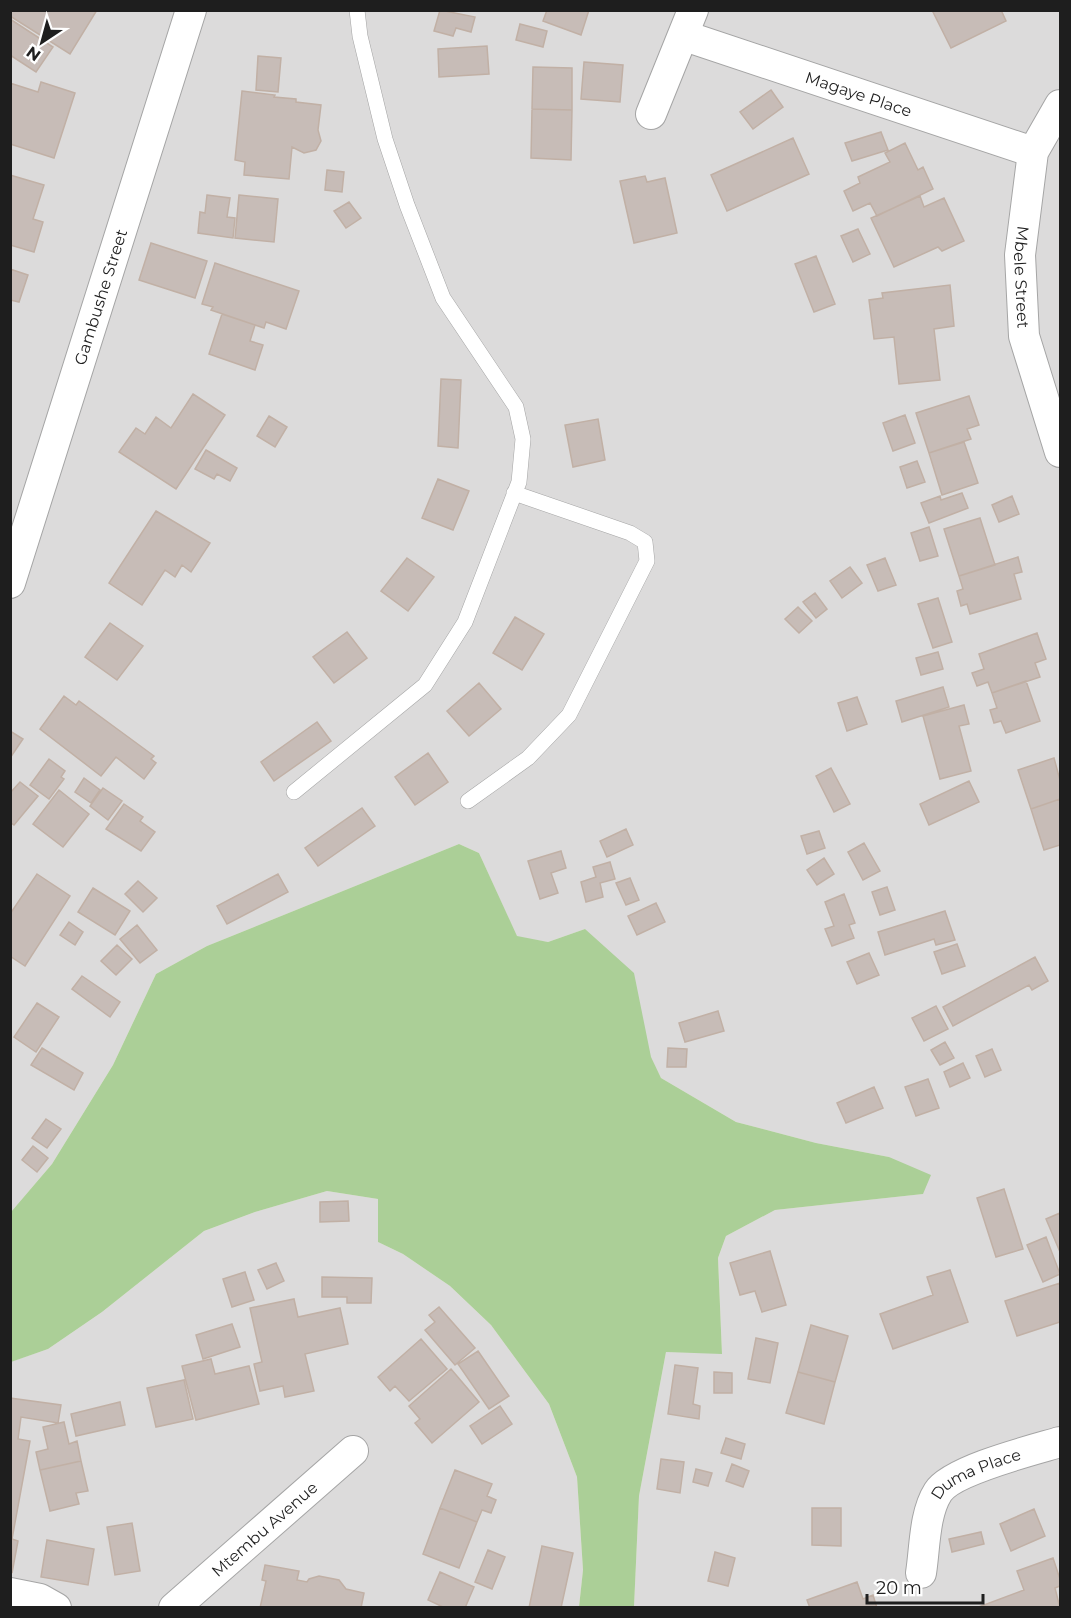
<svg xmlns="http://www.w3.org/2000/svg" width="1071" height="1618" font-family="Montserrat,sans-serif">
<rect width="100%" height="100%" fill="#efeae3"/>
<!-- residential -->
<path fill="#dcdbdb" d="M11,11H1060V1607H634L639,1496L666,1352L722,1353L718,1258L726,1236L775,1210L923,1194L889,1157L816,1143L736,1122L661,1078L585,929L548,942L517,937L479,853L459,844L207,946L156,974L113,1065L52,1164L11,1212Z
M327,1191L378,1199V1242L403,1254L450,1286L491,1325L549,1404L577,1477L583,1570L579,1607H11L10,1362L48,1349L102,1312L204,1231L255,1212Z"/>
<!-- forest -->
<path fill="#abcf97" d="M459,844L479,853L517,936L548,942L585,929L634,973L651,1057L661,1078L736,1122L816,1143L889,1157L931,1175L923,1194L775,1210L726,1236L718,1258L722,1354L666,1352L639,1496L634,1607H579L583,1570L577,1477L549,1404L491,1325L450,1286L403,1254L378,1242V1199L327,1191L255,1212L204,1231L102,1312L48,1349L11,1362V1212L52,1164L113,1065L156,974L207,946Z"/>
<!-- building -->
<path fill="#c7bcb7" stroke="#c1b0a5" stroke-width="1.5" d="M10,10H97L70,54L10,16Z
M440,10L475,17L471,32L456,28L453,36L434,31Z
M547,10H589L581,35L543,21Z
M932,10H1001L1006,21L951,48Z
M10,19L53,47L36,72L10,55Z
M520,24L547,31L543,47L516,40Z
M487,46L489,74L439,77L438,49Z
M258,56L281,58L278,92L256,90Z
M584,62L623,65L620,102L581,99Z
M533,67L572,68V110L532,109Z
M41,82L75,93L54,158L10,144V83L38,92Z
M771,90L783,107L753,129L740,112Z
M242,91L275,95L274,97L296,99V102L321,105L318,130L321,141L316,150L304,153L292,147L289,179L244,175L245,162L235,160Z
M532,109L572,110L571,160L531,158Z
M881,132L888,150L852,161L845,143Z
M793,138L809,174L727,211L711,175Z
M905,143L918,170L923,167L933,189L877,216L870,203L853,211L844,191L860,183L858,177L890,162L885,153Z
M327,170L344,172L342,192L325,190Z
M10,175L44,185L33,219L43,222L34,252L10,245Z
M645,176L647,182L665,178L677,233L634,243L620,181Z
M207,195L230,198L227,217L235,218L233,238L198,233L200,212L205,213Z
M239,195L278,199L274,242L235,238Z
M920,196L924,207L944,198L964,241L942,251L938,247L894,267L871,218Z
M349,202L361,218L346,228L334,211Z
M858,229L870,254L853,262L841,236Z
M151,243L207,261L195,298L139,280Z
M816,256L835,304L814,312L795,264Z
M215,263L299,291L286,329L266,322L264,328L211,310L213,307L202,304Z
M10,269L28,275L19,302L10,300Z
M950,285L954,326L934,329L940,380L899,384L894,337L874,339L869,300L883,298L882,293Z
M222,314L255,325L250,341L263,345L255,370L209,354Z
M441,379L461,380L458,448L438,446Z
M193,394L225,415L176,489L119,452L136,428L145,434L156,417L171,428Z
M969,396L979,425L967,429L971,439L929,453L916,413Z
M905,415L915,443L893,451L883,423Z
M269,416L287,427L275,447L257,436Z
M598,419L605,460L573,467L565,425Z
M964,442L978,483L942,495L929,453Z
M206,450L237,468L230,481L217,474L214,479L195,469Z
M917,461L925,482L907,488L900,467Z
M438,479L469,491L453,530L422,518Z
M962,493L968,508L929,523L921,503L940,496L941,500Z
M1012,496L1019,514L999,522L992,505Z
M156,511L210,543L191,572L182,565L175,577L165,570L142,605L109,583Z
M980,518L995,565L959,576L944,529Z
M929,527L938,556L920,561L911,533Z
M1018,557L1022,572L1014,574L1021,599L970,614L967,604L961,606L957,591L963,589L959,576Z
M407,558L434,577L408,611L381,591Z
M885,558L896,585L878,591L867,565Z
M850,567L862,583L842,598L830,581Z
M815,593L827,609L816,618L803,602Z
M938,598L952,642L933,648L918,604Z
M798,607L812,621L799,633L785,619Z
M515,617L544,634L522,670L493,653Z
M110,623L143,646L117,680L85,657Z
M347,632L367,658L334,683L313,657Z
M1037,633L1046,659L1035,663L1040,677L992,693L988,682L977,686L972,673L984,669L979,654Z
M938,652L943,669L921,675L916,658Z
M1026,681L1040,721L1006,733L1001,721L994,723L990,710L997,708L992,693Z
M479,683L501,709L469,736L447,711Z
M943,687L949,707L902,722L896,701Z
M64,696L76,705L79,701L154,756L151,759L156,763L144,779L116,757L101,776L40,729Z
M857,697L867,724L847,731L838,703Z
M964,705L969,724L959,726L971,771L940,779L923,716Z
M317,722L331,741L274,781L261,762Z
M10,731L23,739L10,758Z
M428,753L448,782L415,805L395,777Z
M1054,758L1060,780V799L1031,809L1018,770Z
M49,759L65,771L61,777L64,779L49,799L30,785Z
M831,768L850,804L834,812L816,776Z
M84,778L100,790L91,803L75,792Z
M969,781L979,802L929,825L920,804Z
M20,782L38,796L14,825L10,822V793Z
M103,788L122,801L108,820L90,806Z
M59,790L89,814L63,847L33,824Z
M1060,799V845L1044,850L1031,809Z
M124,804L143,817L140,821L155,832L141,851L106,829Z
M362,808L375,826L318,866L305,848Z
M626,829L633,845L607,857L600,841Z
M819,831L825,848L807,854L801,836Z
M864,843L880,871L863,880L848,852Z
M561,851L566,868L551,873L558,893L540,899L528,861Z
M824,858L834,874L817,885L807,870Z
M610,862L615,879L600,883L603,897L586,902L581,882L596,877L593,867Z
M37,874L70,896L25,966L10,956V914Z
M278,874L288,892L227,924L217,906Z
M630,878L639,900L626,905L616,883Z
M138,881L157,898L143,912L125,894Z
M887,887L895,910L880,915L872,892Z
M93,888L130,911L115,935L78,912Z
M844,894L855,923L849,925L854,938L832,946L825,929L834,926L825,902Z
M656,903L665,922L637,935L628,916Z
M945,911L955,940L936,945L934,939L885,955L878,932Z
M69,922L83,932L75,945L60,935Z
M137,925L157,950L140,963L120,939Z
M957,944L965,966L942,974L934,952Z
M117,945L132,959L116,975L101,961Z
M869,953L879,975L857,984L847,962Z
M1035,957L1048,981L1032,990L1029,985L953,1026L943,1007Z
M82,976L120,1002L110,1017L72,989Z
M37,1003L59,1017L36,1052L14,1037Z
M936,1006L948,1029L924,1041L912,1018Z
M718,1011L724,1031L685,1042L679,1023Z
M945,1042L954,1058L940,1065L931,1050Z
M42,1048L83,1073L74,1090L31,1065Z
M668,1048L687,1049L686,1067H667Z
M992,1049L1001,1070L985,1077L976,1056Z
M963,1063L970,1078L950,1087L944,1072Z
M928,1079L939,1108L916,1116L905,1087Z
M874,1087L883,1108L846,1123L837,1103Z
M46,1119L61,1129L47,1148L32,1138Z
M33,1146L48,1158L37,1172L22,1160Z
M1004,1189L1023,1249L996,1257L977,1198Z
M348,1201L349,1221L320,1222V1202Z
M1060,1213V1252L1046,1219Z
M1046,1237L1060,1274L1043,1282L1027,1245Z
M770,1251L786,1305L762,1312L755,1291L740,1295L730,1263Z
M276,1263L284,1281L267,1289L258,1270Z
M950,1270L968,1322L893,1349L880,1314L933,1295L927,1277Z
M245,1272L254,1300L232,1307L223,1279Z
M322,1277L372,1278L371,1303H347V1297H322Z
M1060,1283V1322L1017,1336L1005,1301Z
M294,1299L298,1317L340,1308L348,1344L305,1354L314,1391L285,1397L283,1386L260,1391L254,1364L262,1362L250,1308Z
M439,1307L475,1348L455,1365L425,1330L435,1322L429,1315Z
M232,1324L240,1347L203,1359L196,1335Z
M811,1325L848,1336L835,1382L798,1372Z
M756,1338L778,1343L770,1383L748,1379Z
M421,1339L447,1369L409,1401L395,1386L390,1391L378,1377Z
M478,1351L509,1396L489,1409L458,1364Z
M211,1359L215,1374L249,1366L259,1404L196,1420L182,1366Z
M675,1365L698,1368L693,1404L700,1406L699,1419L668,1414Z
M451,1369L479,1402L432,1443L415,1423L420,1419L409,1406Z
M714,1372L732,1373V1393H714Z
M798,1372L835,1382L824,1424L786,1413Z
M184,1380L193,1419L156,1427L147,1388Z
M10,1398L61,1405L58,1423L21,1417L18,1439L30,1441L12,1539L18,1541L12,1573Z
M120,1402L125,1425L76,1436L71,1414Z
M500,1406L512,1424L482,1444L470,1426Z
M64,1422L69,1444L77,1441L81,1461L40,1470L36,1452L48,1449L43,1427Z
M726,1438L745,1444L741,1459L721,1453Z
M661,1459L684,1462L680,1493L657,1489Z
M81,1461L88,1491L76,1493L79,1504L50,1511L40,1470Z
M732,1464L749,1471L743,1487L726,1481Z
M696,1469L712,1473L708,1486L693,1482Z
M455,1470L492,1484L487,1496L496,1500L491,1513L482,1510L477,1522L440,1508Z
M440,1508L477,1522L459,1568L423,1554Z
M812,1508H841V1546L812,1545Z
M1034,1509L1045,1536L1011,1551L1000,1524Z
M132,1523L140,1571L115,1575L107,1527Z
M981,1532L984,1544L952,1552L949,1539Z
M47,1540L94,1549L88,1585L41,1577Z
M542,1546L573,1553L561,1608H529Z
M488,1550L505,1557L492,1589L475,1582Z
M715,1552L735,1558L728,1586L708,1581Z
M1053,1558L1060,1579V1586L1055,1588L1060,1608H976L1024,1590L1017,1571Z
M265,1565L299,1571L297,1580L307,1582L309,1579L319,1576L339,1580L346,1589L364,1593L361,1608H260L266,1581L262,1580Z
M440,1572L474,1587L465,1608H445L428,1600Z
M857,1582L863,1599L873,1595L877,1608H810L807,1600Z"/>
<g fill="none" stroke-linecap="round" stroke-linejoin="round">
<defs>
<path id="service" d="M294,792L425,685L465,622L519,482L523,439L516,407L443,298L407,205L385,139L360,36L357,10
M468,801L528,758L569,715L647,561L645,542L630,533L514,493"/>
<g id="minor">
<path id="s1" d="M685,36L1033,152"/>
<path id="s2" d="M1060,105L1033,152L1020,255L1024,336L1060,452"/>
<path d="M651,114L693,10"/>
<path id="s3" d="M10,583L191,10"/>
<path id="s4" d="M921,1573C925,1548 924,1514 938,1492C952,1470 1033,1450 1060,1442"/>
<path d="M10,1593L40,1599L56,1608"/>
<path id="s5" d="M174,1608L353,1451"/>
</g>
</defs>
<!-- service casing -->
<use href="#service" stroke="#a5a5a5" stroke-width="16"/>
<!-- minor casing -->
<use href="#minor" stroke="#a5a5a5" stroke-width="32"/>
<!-- service -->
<use href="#service" stroke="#fff" stroke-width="15"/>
<!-- minor -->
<use href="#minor" stroke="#fff" stroke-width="30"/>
</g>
<g text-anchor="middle" stroke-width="5" stroke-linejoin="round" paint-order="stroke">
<!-- street labels -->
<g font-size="16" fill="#1e1e1e" stroke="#fff">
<text dy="6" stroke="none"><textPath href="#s1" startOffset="183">Magaye Place</textPath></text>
<text dy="6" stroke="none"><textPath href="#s2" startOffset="180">Mbele Street</textPath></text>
<text dy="6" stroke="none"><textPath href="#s3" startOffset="300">Gambushe Street</textPath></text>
<text dy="6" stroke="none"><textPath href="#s4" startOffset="126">Duma Place</textPath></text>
<text dy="6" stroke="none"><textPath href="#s5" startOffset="120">Mtembu Avenue</textPath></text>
</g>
</g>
<!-- border -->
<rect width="1071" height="1618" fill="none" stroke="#1e1e1e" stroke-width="24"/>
<!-- north arrow -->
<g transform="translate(42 42) rotate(216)" stroke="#ffffff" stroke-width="4.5" paint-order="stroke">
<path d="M0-4.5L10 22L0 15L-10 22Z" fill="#1e1e1e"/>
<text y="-9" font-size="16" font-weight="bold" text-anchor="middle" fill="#1e1e1e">N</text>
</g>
<!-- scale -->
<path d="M867 1594v9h116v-9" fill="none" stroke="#1e1e1e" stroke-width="3"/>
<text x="876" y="1594" font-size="18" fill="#1e1e1e" stroke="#ffffff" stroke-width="4.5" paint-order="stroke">20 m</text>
</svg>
